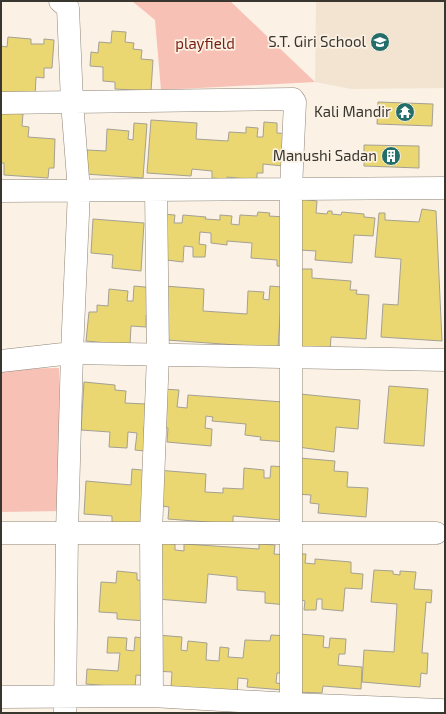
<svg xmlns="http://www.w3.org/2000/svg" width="446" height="714" font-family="'Exo 2',sans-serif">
<rect width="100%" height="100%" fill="#fbf1e4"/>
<!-- built -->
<path fill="#f2e4d0" d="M316,1H445V88L352,89L315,82Z"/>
<!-- green -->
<path fill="#f7c1b6" d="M132,1H230L315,82L161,90L155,20Z
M59,368L62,511L1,512V369Z"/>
<!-- building -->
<path fill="#ead772" stroke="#a4a193" d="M112,31L126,32L125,42L134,43L133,49L142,50L141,59L153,60L151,91L115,89V82L103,81V67L90,66L91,52L98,53L99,42L111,43Z
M8,37L31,39V44H44V39L54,40L52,68H44V78L36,77L35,97L1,95V46L7,47Z
M378,102L433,104L432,126L377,124Z
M1,112L23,114L22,126L29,127L28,137L55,139L54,168H49L48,178L4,175V163H1Z
M151,120L197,123L196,139L228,141L229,132L246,133V127L258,128L257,137H263L264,122L277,123V133L291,134L283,166L263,164V173H257V180L227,177V179L212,178V171L192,169L191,176L147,173Z
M134,123L147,124L143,178L85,174L87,150L106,151L107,129L129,131L128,139L133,140Z
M364,145L419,146V168L364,166Z
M299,199L317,201L316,213L327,214L328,211H332V214L341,215L342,212L364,214V217L375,218L373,236L354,235L352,263L315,260L316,251L300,250Z
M422,209L436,211L442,341L381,337L383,304L398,305L401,259L375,257L379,213H385V220L419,222Z
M258,212L270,213L269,216L285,217L287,266H277V260L251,258L252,243L227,241V245L211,243V233L200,232L199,244L206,245L205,257H193V247L184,246L183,262L158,259L161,214L175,215L174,223H182L183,215L206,217L205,219L220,220V215L232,216L231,224L239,225L240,215L257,216Z
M93,219L144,223L141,271L112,268L113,255L91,253Z
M301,269H312V278L351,281L350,290H357L356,294L369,295L366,339L331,337L330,351L295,348Z
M134,286L155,288L153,316L146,315V327L131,326L130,345L86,341L89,312H97V305L108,306L109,289L128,291L127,301H133Z
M164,286L204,289L203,311L247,314L248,291L264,292L263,299L269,300L270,286L282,287L278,348L167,340Z
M84,382L115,385V390L126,391L125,403L146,404L144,431H154L153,452L135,450L137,433L128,432L127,448L109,447L110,432L81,430Z
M389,386L428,389L424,446L384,443Z
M162,389L179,390L177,407L187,408L188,395L283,402L287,442L260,440L261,437L245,435L246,424L212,421L213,417L206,416L205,428L212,429L211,446L167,442L168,428L159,427Z
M300,394L360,400L358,429L336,427L334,452L298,447Z
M299,458L335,461L334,471L348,472L347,487L368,488L366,517L318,513L319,504L310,503L311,495L296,494Z
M271,466L286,467L282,520L233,516V524L168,519L169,507L162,506L157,470L206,474L205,492L223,493V488L243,489L244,468L264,470V478H270Z
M132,469L151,471L147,525L112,523V516L84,514L86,481L131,485Z
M161,543L175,544V550L184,551V544L259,549V544L275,545L274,554L287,555L288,605L265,603V592L237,590V577L208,574L206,603L157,599Z
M301,554H306L305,563L315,564V559L351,562V573L363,574L362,589L345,588L343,611L322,609V599H317L316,610H304L305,601L298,599Z
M374,570L393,571V574L400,575V571L416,572L414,589L432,590L431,603L426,602L422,653H428L427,674L421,673L420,687L362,682L364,650L394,652L397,604L371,602Z
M117,571L137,573V580L150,581L147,621L117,619V613L99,612L101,582L116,583Z
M299,634L324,636L323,647L329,648L330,638L346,639L345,654H339L338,665L362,667L361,689L323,686L322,693L295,692Z
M157,635L182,637L181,650L187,651L188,641L207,643L206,660L219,661L220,647L229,648L228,657L243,658L245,640L270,641L271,635L288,636L282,673H277L276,683L284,684V690L247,687L248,679L238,678L237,695L171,688L172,672L155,671Z
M108,637L127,638L126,650L134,651L135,637L150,639L147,676L136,675L135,688L86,684L87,669L118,671L120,653H107Z"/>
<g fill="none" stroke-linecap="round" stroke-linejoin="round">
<defs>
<path id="minor" d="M60,1L68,8L72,102L79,191L72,353L67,533L65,713
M1,103L293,99L295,102L291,189V713
M1,191L445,188
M1,361L72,353L445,360
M1,533H436
M152,696L151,533L158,355L156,190
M1,697L152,696L291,704L441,710"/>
</defs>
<!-- minor casing -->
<use href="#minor" stroke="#8e8579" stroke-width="23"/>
<!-- minor -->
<use href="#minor" stroke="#fff" stroke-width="22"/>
</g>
<!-- icons -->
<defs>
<symbol id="school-disc" viewBox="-11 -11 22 22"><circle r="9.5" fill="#246e69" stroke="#fbf1e4"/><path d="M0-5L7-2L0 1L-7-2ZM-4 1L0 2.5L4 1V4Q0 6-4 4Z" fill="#fff"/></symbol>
<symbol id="temple-disc" viewBox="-11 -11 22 22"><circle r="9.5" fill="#246e69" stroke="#fbf1e4"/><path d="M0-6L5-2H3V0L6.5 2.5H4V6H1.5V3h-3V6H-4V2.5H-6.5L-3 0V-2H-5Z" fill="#fff"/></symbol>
<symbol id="building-disc" viewBox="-11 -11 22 22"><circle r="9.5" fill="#246e69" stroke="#fbf1e4"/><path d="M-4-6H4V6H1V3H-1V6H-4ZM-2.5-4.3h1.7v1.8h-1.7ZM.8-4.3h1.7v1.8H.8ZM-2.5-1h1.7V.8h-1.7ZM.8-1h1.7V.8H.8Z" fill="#fff"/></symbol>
</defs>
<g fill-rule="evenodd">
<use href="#school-disc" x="369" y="31" width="22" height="22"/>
<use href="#temple-disc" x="394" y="101" width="22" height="22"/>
<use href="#building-disc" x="380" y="145" width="22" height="22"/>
</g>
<g text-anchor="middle" stroke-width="3.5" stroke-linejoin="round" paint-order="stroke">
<!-- poi labels -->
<g font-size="15" fill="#393630" stroke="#fbf1e4" text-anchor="end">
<text x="366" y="47">S.T. Giri School</text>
<text x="391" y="117">Kali Mandir</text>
<text x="377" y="161">Manushi Sadan</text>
</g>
<!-- park labels -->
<g font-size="15" fill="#792215" stroke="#fbf1e4">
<text x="205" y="49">playfield</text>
</g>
</g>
<!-- border -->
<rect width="446" height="714" fill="none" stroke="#393630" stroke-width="4"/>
</svg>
